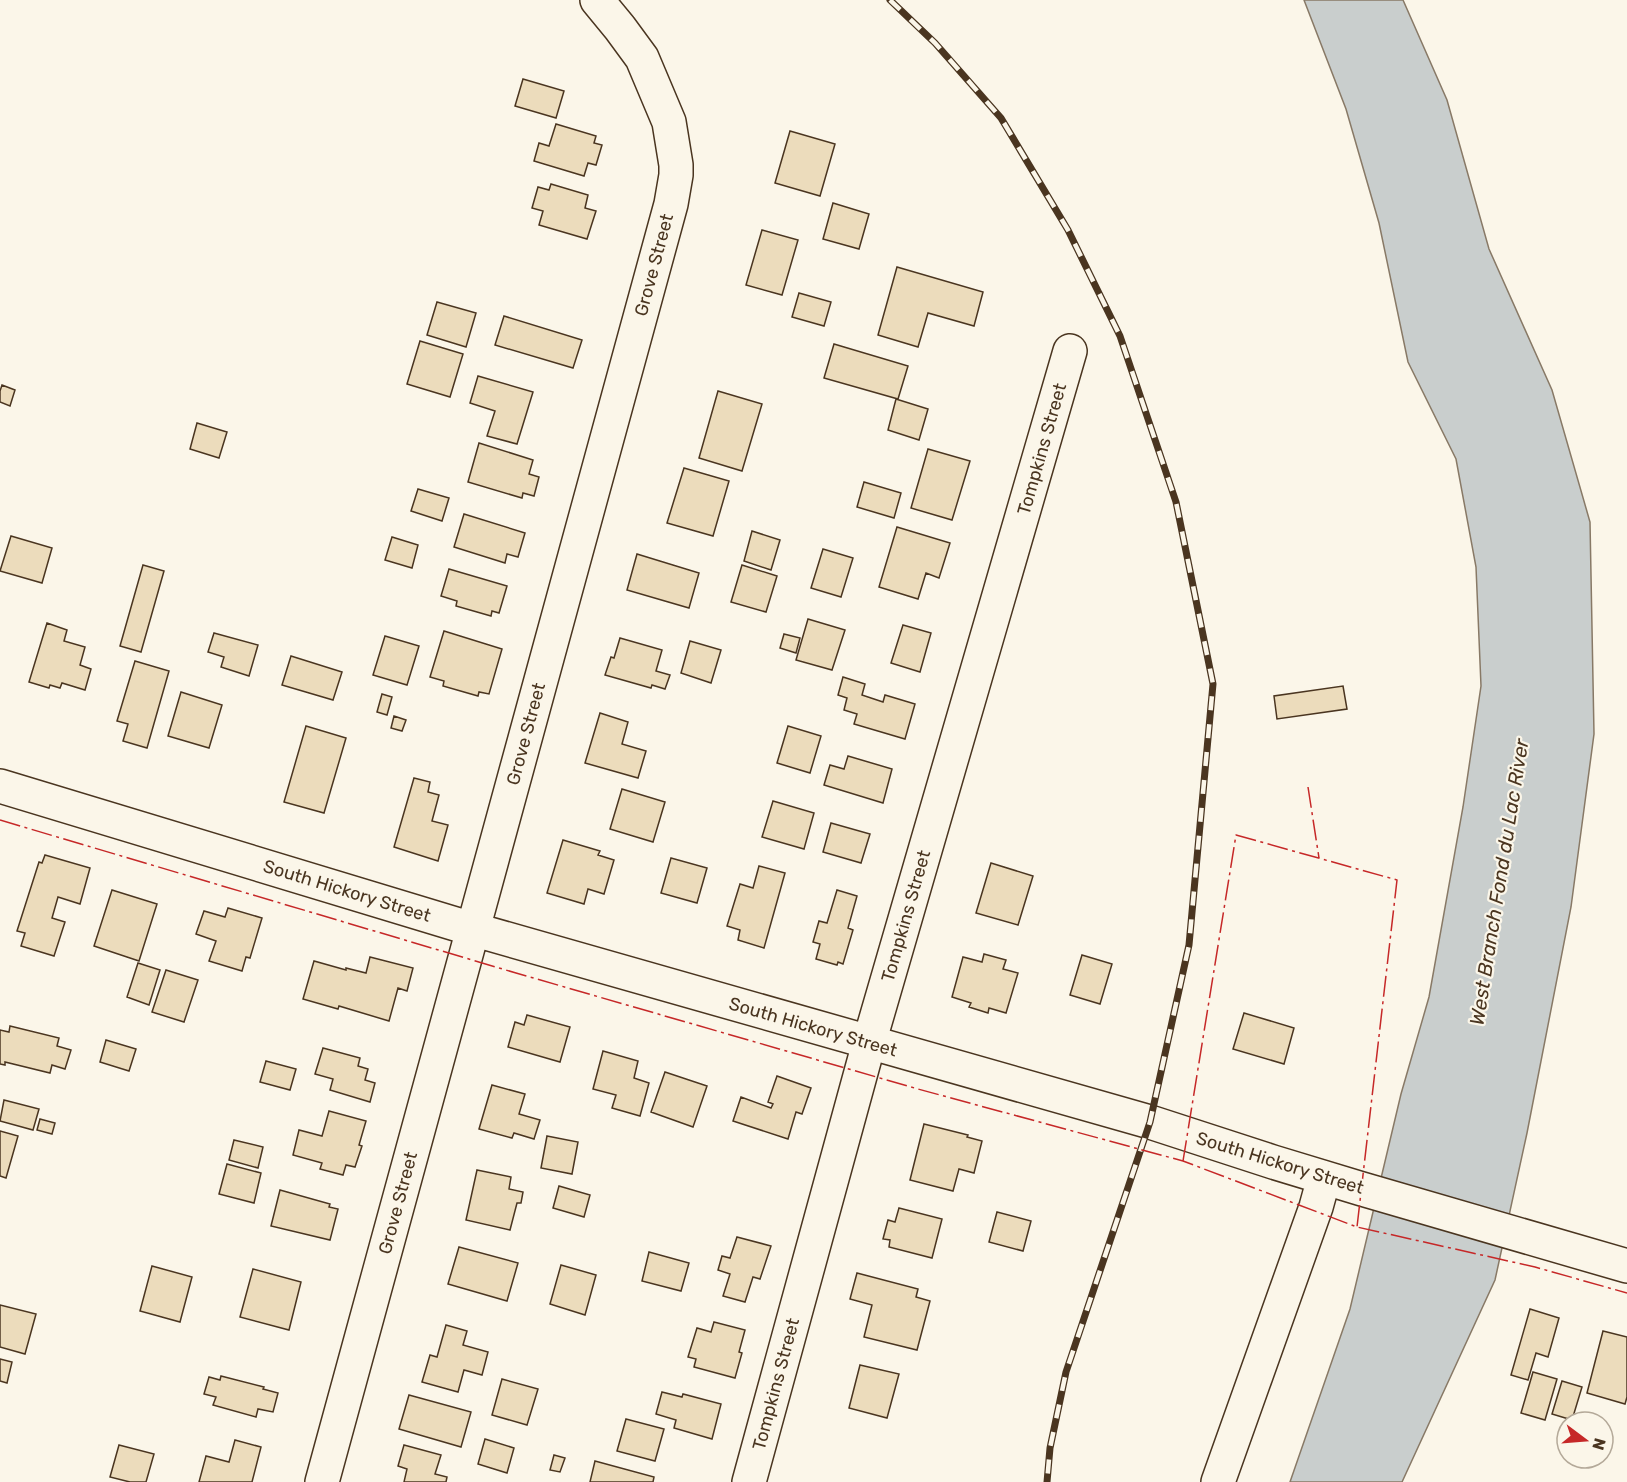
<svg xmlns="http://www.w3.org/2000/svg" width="1627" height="1482" font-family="Rubik,sans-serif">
<rect width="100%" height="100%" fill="#fbf6e9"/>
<!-- water -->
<path fill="#c9cecd" stroke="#887966" stroke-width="1.5" d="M1304,0H1403L1447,100L1489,249L1552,390L1590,522L1594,734L1571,907L1527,1133L1495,1280L1402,1482H1290L1350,1309L1401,1094L1429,997L1463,807L1481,686L1476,567L1456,459L1408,362L1379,223L1346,109Z"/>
<!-- building -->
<path fill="#ecdcbc" stroke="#4a3520" stroke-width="1.5" d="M523,79L564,91L556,118L515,106Z
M556,124L596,136L594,143L602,145L596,165L588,163L584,176L534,161L539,143L549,146Z
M790,131L835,144L820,196L775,183Z
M551,184L588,195L585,208L596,211L587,239L539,225L543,211L532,208L538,187L549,190Z
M833,203L869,214L859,249L823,239Z
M762,230L798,240L782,295L746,285Z
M897,267L983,292L974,326L928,313L918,347L878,335Z
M799,293L831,302L824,326L792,317Z
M437,302L476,313L466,347L427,335Z
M504,316L582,340L573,368L495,345Z
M420,341L463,354L450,397L407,384Z
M834,344L908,366L898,399L824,378Z
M478,376L533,392L517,444L487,436L495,411L470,403Z
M2,385L15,390L10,406L0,402V391Z
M718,391L762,404L742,471L699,458Z
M896,399L928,409L919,440L888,430Z
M197,423L227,432L219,458L190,449Z
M479,443L533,460L529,474L539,477L534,496L523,493L522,498L468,482Z
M928,449L970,461L952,520L911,508Z
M684,468L729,481L713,536L667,523Z
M864,482L901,493L894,518L857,507Z
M418,489L449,498L442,521L411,511Z
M464,514L525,533L518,557L507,554L505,563L454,547Z
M897,527L950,543L939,578L926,573L918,599L879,587Z
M752,531L780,540L771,570L744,561Z
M11,536L52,548L42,583L0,571Z
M392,537L418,545L412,568L385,560Z
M823,549L853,558L841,597L811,588Z
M637,554L699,573L689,608L627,590Z
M143,565L164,571L141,652L120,646Z
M742,565L777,576L766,612L731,602Z
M449,569L507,586L499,613L492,611L491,616L456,606L457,601L441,596Z
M808,619L845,630L832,670L796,660Z
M47,623L67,630L64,641L85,647L80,665L91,669L85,690L62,683L60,688L50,685L49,688L29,682Z
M903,625L931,633L920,672L891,663Z
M444,631L502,649L489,694L479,692L478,696L443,686L444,681L430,677Z
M214,633L258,645L249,676L221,667L224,657L208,652Z
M784,634L800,638L796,653L780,648Z
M385,636L419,646L407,685L373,675Z
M620,638L662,650L656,671L670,675L665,689L652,685L651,688L605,675L611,657L614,658Z
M690,641L721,650L711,683L681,673Z
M291,656L342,672L333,700L282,685Z
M135,661L169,671L147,748L123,741L128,724L117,721Z
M843,677L865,684L862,695L883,702L885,695L915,704L905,739L854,724L857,714L844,710L847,698L838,695Z
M1343,686L1347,709L1277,719L1274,696Z
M181,692L222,705L209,748L168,736Z
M382,694L392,697L387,715L377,712Z
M600,713L628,722L622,744L646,751L638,778L585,763Z
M394,716L406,720L402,731L391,728Z
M306,726L346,738L324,813L284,802Z
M788,726L821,736L810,773L777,763Z
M848,756L892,769L883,803L824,785L830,765L844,769Z
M414,778L430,782L428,792L439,795L432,821L448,825L438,861L394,847Z
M622,789L665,802L653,842L610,829Z
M773,801L814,813L804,849L762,837Z
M831,823L870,834L861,863L823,852Z
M563,840L600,851L598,855L614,860L604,894L588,889L584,904L547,893Z
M45,855L90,868L80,904L58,897L52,918L65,922L54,956L21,946L25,933L17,931L39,862L42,863Z
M671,858L707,868L697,903L661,893Z
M991,863L1033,876L1018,925L976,913Z
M759,866L785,873L764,948L738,940L740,930L727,926L740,884L753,888Z
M112,890L157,904L139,961L94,946Z
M837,890L857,896L848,928L853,930L843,964L838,962L837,965L816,959L820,944L813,942L819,921L827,923Z
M228,908L262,918L250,958L246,957L242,971L209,961L216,941L196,934L204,911L225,917Z
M984,954L1006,960L1003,969L1018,973L1006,1013L989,1008L988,1013L969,1007L971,1003L952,997L963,957L982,962Z
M1082,955L1112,964L1100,1004L1070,995Z
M370,957L413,968L407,991L398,988L389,1021L339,1006L338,1009L303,999L314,961L346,970V968L366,973Z
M138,963L160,970L149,1005L127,997Z
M166,970L198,980L184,1022L152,1012Z
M1244,1013L1294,1028L1284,1064L1233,1049Z
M527,1015L570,1027L560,1062L508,1047L515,1022L524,1025Z
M10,1026L59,1038L57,1046L71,1050L65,1069L52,1065L50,1073L5,1062V1065L0,1064V1030L9,1032Z
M106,1040L136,1049L129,1071L100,1062Z
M323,1048L360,1058L358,1066L368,1069L365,1080L375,1083L370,1102L330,1090L333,1079L315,1074Z
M603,1051L638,1061L634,1078L649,1083L640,1116L612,1108L616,1095L593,1089Z
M266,1061L296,1069L290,1090L260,1082Z
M665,1072L707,1086L693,1127L651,1112Z
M777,1076L811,1088L802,1114L796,1112L788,1139L733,1121L741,1097L771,1108L773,1104L768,1102Z
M492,1085L525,1094L519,1114L540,1120L534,1139L514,1133L512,1138L479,1129Z
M4,1100L39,1109L33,1130L0,1121Z
M329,1111L366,1121L359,1145L362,1146L355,1167L346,1165L343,1175L320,1169L322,1163L293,1155L299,1130L322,1136Z
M40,1119L55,1123L52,1134L37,1130Z
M924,1124L968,1135L967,1137L982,1141L974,1173L959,1169L953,1191L910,1180Z
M0,1131L18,1136L6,1178L0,1176Z
M547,1136L578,1142L572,1174L541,1168Z
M234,1140L263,1147L258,1168L229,1160Z
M227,1164L261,1173L254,1203L219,1194Z
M477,1170L511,1177L509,1189L523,1192L521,1203H517L510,1230L466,1220Z
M559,1186L590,1195L584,1217L553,1208Z
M280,1190L330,1204L329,1207L338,1209L330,1240L271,1226Z
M899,1208L942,1219L932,1258L889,1247L890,1240L883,1239L888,1220L895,1222Z
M997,1212L1031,1221L1023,1251L989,1242Z
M737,1237L771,1246L760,1279L753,1277L745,1302L723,1296L730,1274L718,1270L722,1256L730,1258Z
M459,1247L518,1263L507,1301L448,1284Z
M649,1252L689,1263L681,1291L642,1281Z
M561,1265L596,1275L585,1315L550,1304Z
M152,1266L192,1277L180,1322L140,1311Z
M253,1269L301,1282L289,1330L240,1317Z
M857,1273L918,1289L916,1297L930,1301L917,1350L864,1337L872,1305L850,1299Z
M0,1305L36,1314L25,1354L0,1347Z
M1530,1309L1559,1318L1548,1357L1536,1353L1528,1380L1511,1375Z
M714,1322L745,1330L739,1352L742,1353L735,1378L694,1367L696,1359L688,1357L697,1328L711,1332Z
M446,1325L467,1331L463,1345L488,1352L482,1375L464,1370L458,1392L422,1382L430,1355L437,1357Z
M1603,1331L1627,1337V1397L1625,1404L1587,1393Z
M0,1359L12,1362L7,1383L0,1381Z
M860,1365L899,1374L887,1418L849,1408Z
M1533,1372L1557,1379L1545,1420L1521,1413Z
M221,1376L264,1387L263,1389L278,1393L273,1412L258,1409L256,1417L213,1405L216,1397L204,1394L209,1377L220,1380Z
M502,1379L538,1389L527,1425L492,1415Z
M1562,1381L1582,1387L1572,1420L1552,1414Z
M662,1392L682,1397L683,1394L721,1404L712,1439L674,1428L676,1420L656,1414Z
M409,1395L471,1412L461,1447L399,1429Z
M626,1419L664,1429L655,1461L617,1451Z
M485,1439L514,1448L507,1473L478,1464Z
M235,1440L261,1447L252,1482H199L206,1456L229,1462Z
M119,1445L154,1454L146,1482H130L110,1477Z
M404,1445L441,1455L435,1474L447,1477L446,1482H404L407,1469L398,1466Z
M554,1455L565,1458L560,1472L550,1470Z
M595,1461L654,1477L653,1482H590Z"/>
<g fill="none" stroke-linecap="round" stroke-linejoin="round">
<defs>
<path id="minor" d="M0,786L472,929L1150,1122L1273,1162L1362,1189L1627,1266
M322,1482L671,204L676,175V165L669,122L642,58L620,28L597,0
M749,1482L869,1043L1070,351
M1218,1482L1316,1207L1324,1178"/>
</defs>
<!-- minor casing -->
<use href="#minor" stroke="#4a3520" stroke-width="36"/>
<!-- minor -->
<use href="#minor" stroke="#fbf6e9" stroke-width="33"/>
<defs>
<path id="rail" d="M890,0L935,43L1001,118L1068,230L1120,336L1176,502L1213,684L1189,945L1150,1122L1066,1372L1050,1448L1047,1482"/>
</defs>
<!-- rail casing -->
<use href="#rail" stroke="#4a3520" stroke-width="7"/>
<!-- rail -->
<use href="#rail" stroke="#fbf6e9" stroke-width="4.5" stroke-dasharray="14" stroke-linecap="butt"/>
<!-- power -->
<path stroke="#c62828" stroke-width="1.5" stroke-dasharray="21 4.5 3 4.5" stroke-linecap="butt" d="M1308,787L1319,858
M0,820L516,973L918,1089L1183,1161L1357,1227L1535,1267L1627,1293
M1183,1161L1236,835L1397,880L1357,1227"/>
</g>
<g text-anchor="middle" stroke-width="4.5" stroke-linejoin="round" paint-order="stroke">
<!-- street labels -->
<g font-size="18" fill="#4a3520" stroke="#fbf6e9">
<text transform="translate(654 265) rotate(-75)" y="6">Grove Street</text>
<text transform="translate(1042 449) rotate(-74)" y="6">Tompkins Street</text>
<text transform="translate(526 734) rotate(-75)" y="6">Grove Street</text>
<text transform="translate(347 891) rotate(17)" y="6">South Hickory Street</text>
<text transform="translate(906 916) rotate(-74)" y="6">Tompkins Street</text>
<text transform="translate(813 1027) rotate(16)" y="6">South Hickory Street</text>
<text transform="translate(1280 1163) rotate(17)" y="6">South Hickory Street</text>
<text transform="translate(398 1203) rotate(-75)" y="6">Grove Street</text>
<text transform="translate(776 1384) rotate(-75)" y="6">Tompkins Street</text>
</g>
<!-- water labels -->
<g font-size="20" font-style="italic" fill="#4a3520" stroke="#fbf6e9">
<text transform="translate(1499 882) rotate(-81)" y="7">West Branch Fond du Lac River</text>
</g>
</g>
<!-- north arrow -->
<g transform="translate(1585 1440) rotate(106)"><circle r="28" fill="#fbf6e9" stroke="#b4a999" stroke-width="1.5"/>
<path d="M0-4.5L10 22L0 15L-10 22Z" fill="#c62828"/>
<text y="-9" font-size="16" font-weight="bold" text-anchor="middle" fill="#4a3520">N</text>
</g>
</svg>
